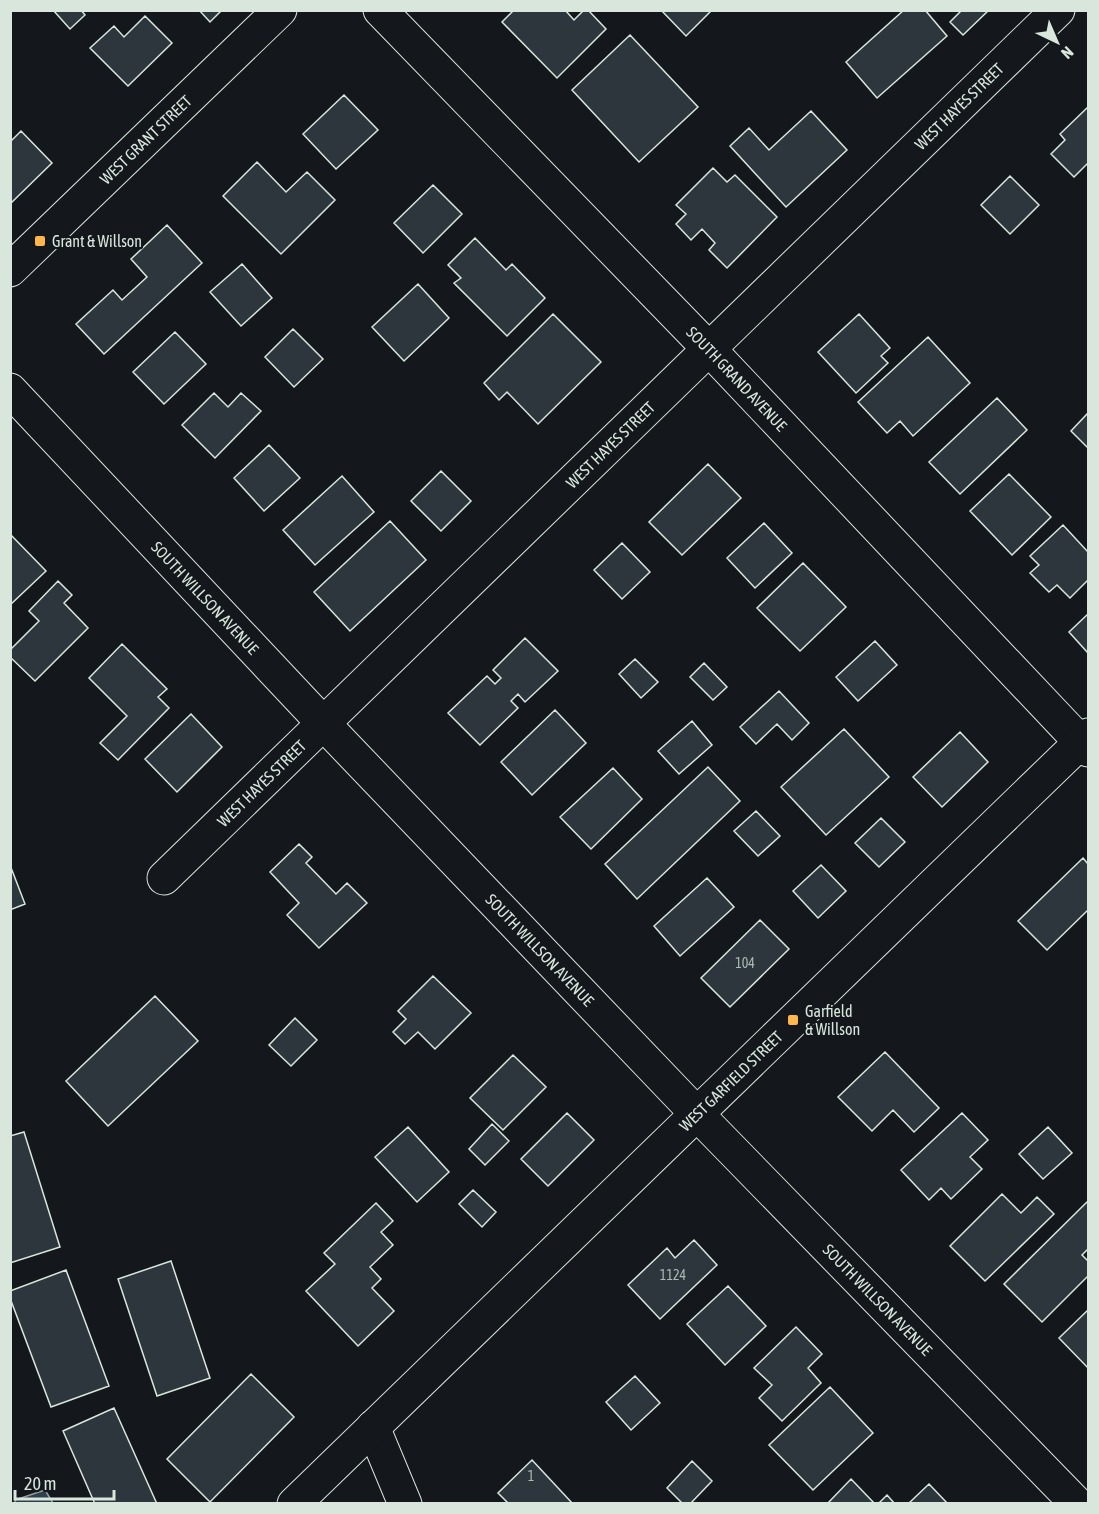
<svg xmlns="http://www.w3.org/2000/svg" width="1099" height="1514" font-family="'Asap Condensed',sans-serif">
<rect width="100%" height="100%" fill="#14181c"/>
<!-- water -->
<path fill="#2f3f4d" stroke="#939e99" stroke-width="1.5" d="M45,1490L53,1503H15V1500Z"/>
<!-- building -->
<path fill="#2c363c" stroke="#d8e6dc" stroke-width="1.5" d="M53,10H81L85,15L70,29Z
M199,10H222L210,22Z
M514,10H565L574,20L584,10H588L606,29L557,78L502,22Z
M661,10H712L686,36Z
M904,10H925L947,36L877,98L846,62Z
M962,10H989L963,35L950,22Z
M145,16L172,43L128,86L90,48L114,26L124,37Z
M630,35L698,107L639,162L572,90Z
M344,95L378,130L336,169L303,134Z
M1088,107V163L1074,177L1051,154L1065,140L1060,134Z
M811,111L847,150L786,207L730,146L749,128L769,150Z
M21,131L52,163L10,204V142Z
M257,162L286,192L307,172L335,200L281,254L223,196Z
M713,168L727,182L735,175L777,217L727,268L709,250L715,243L702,229L691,240L676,224L686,214L676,205Z
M1010,176L1039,205L1010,234L981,205Z
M433,185L462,214L423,253L394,223Z
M167,225L202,263L104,354L76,324L113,290L122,300L147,277L131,259Z
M475,238L506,270L512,264L545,298L507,336L454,283L461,278L448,265Z
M242,264L272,298L241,326L210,292Z
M418,284L449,318L404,361L372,327Z
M553,314L601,362L538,424L507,392L499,400L484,383Z
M859,314L890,348L881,356L888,363L856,393L818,352Z
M293,329L323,359L294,387L265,357Z
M175,332L206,364L164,404L133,372Z
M928,337L970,383L913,436L900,421L887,433L858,402Z
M214,393L228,407L241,393L261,411L215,458L182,425Z
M997,398L1027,430L960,494L929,462Z
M1088,413V448L1071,431Z
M269,445L300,478L264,511L234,478Z
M708,464L741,498L682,555L649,522Z
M441,471L471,501L441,531L411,501Z
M1009,474L1051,517L1012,555L970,511Z
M342,476L374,512L315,565L283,530Z
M390,521L426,560L350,631L314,592Z
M764,523L792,553L755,588L727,558Z
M1063,525L1088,552V580L1070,598L1057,585L1049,592L1030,573L1039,565L1030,556Z
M10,534L46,571L10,605Z
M622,543L650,572L622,599L594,570Z
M803,563L846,607L800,651L757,608Z
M58,581L72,595L64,603L88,628L35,681L10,657V650L39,621L29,611Z
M1088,614V653L1069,632Z
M525,638L558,671L525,702L518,694L511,701L518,708L480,745L448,713L487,676L495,684L501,678L493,670Z
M875,641L897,665L858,701L836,677Z
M122,644L167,689L158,697L169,708L118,760L100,743L127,716L89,678Z
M635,659L658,682L641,698L619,674Z
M704,663L727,687L713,700L690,677Z
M779,691L809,723L792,740L777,724L756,744L740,727Z
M555,710L586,743L532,795L501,762Z
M191,714L222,747L177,792L145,759Z
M692,721L712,745L679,774L658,751Z
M844,729L889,777L826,835L781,787Z
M960,732L988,762L942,807L913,777Z
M708,767L740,801L637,899L605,864Z
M613,768L642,799L591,849L560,817Z
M756,811L780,836L758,856L734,831Z
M881,818L905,842L879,867L855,843Z
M299,844L312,857L306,863L336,894L347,883L367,903L319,948L287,915L299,903L270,872Z
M1083,858L1088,864V910L1047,950L1018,921Z
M10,865L25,904L10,910Z
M821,865L846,891L818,918L793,891Z
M707,878L734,907L680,956L654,926Z
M760,920L789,949L730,1007L701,978Z
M433,976L471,1013L435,1049L418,1032L405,1044L393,1032L406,1019L398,1011Z
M155,996L198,1041L108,1126L66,1081Z
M295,1018L317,1040L291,1066L269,1045Z
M885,1052L939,1108L914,1132L893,1110L872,1131L838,1097Z
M513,1055L546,1087L503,1130L470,1098Z
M567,1113L594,1140L548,1186L521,1159Z
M962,1113L988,1140L970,1157L982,1169L951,1199L941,1188L929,1200L901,1170Z
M492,1124L509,1141L485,1165L469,1149Z
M408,1127L449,1172L417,1202L375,1157Z
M1048,1127L1072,1153L1043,1179L1019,1154Z
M24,1132L60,1247L10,1263V1136Z
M473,1190L496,1212L482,1227L459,1204Z
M1002,1194L1021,1213L1037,1197L1054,1214L985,1281L950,1246Z
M1088,1201V1249L1082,1255L1088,1261V1276L1042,1322L1004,1284Z
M376,1203L393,1221L381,1232L393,1245L370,1267L381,1279L372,1288L394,1311L358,1346L306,1291L335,1264L324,1253Z
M694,1240L717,1265L660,1319L628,1285L667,1248L675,1258Z
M171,1261L210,1378L157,1396L118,1279Z
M66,1270L109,1386L51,1407L10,1298V1291Z
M728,1286L766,1326L725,1365L687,1324Z
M1088,1310V1368L1059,1338Z
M796,1327L822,1354L808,1368L821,1383L782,1421L759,1398L772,1385L754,1368Z
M251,1374L294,1417L210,1502L167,1459Z
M635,1376L660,1403L631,1430L606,1402Z
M830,1387L873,1433L813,1490L769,1445Z
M114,1408L157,1504H95L63,1431Z
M532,1460L573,1504H509L498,1493Z
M692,1461L712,1481L690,1504H683L667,1488Z
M851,1479L875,1504H827Z
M929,1484L948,1504H908Z
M887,1495L895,1504H878Z"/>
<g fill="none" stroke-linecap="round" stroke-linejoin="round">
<defs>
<g id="minor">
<path id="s1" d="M380,10L710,350L1088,750"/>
<path id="s2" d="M10,270L280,10"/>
<path id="s3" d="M164,878L1058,10"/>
<path d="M373,1427L405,1504"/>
<path id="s4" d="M294,1504L1088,735"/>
</g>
<g id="major">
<path id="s5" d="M10,390L323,723L697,1114L1077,1504"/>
</g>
</defs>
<!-- minor casing -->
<use href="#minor" stroke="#d8e6dc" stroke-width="35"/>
<!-- major casing -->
<use href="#major" stroke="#d8e6dc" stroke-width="35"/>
<!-- minor -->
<use href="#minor" stroke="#14181c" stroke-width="33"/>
<!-- major -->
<use href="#major" stroke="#14181c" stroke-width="33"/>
</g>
<!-- markers -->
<g fill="#ffb74d" stroke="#14181c" stroke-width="2">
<rect x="34" y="235" width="12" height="12" rx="3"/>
<rect x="787" y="1014" width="12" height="12" rx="3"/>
</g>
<g text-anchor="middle" stroke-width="4.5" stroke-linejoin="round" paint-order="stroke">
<!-- number labels -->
<g font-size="14" fill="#adbab4">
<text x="745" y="968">104</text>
<text x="673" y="1280">1124</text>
<text x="531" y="1481">1</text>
</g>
<!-- street labels -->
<g font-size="16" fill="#d8e6dc" stroke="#14181c">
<text dy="6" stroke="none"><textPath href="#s3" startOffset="1108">WEST HAYES STREET</textPath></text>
<text dy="6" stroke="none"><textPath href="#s2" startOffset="188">WEST GRANT STREET</textPath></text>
<text dy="6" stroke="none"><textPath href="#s1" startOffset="513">SOUTH GRAND AVENUE</textPath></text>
<text dy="6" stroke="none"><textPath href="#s3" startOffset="622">WEST HAYES STREET</textPath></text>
<text dy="6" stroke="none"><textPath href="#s5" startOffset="285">SOUTH WILLSON AVENUE</textPath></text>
<text dy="6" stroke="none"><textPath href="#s3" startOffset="136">WEST HAYES STREET</textPath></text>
<text dy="6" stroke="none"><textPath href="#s5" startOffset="771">SOUTH WILLSON AVENUE</textPath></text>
<text dy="6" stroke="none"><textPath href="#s4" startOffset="608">WEST GARFIELD STREET</textPath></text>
<text dy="6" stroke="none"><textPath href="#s5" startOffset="1257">SOUTH WILLSON AVENUE</textPath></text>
</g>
<!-- poi labels -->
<g font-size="16" fill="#d8e6dc" stroke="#14181c" text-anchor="start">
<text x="52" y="247">Grant &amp; Willson</text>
<text x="805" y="1017">Garfield<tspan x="805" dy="18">&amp; Willson</tspan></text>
</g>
</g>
<!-- border -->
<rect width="1099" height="1514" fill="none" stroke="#d8e6dc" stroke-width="24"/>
<!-- north arrow -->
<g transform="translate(1057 42) rotate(136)" stroke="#14181c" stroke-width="4.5" paint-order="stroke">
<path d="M0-4.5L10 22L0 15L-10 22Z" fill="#d8e6dc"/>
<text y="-9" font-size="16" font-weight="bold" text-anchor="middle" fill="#d8e6dc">N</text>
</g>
<!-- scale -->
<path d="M15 1490v9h99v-9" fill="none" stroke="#d8e6dc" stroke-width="3"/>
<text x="24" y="1490" font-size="18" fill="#d8e6dc" stroke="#14181c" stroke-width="4.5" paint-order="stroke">20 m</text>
</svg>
